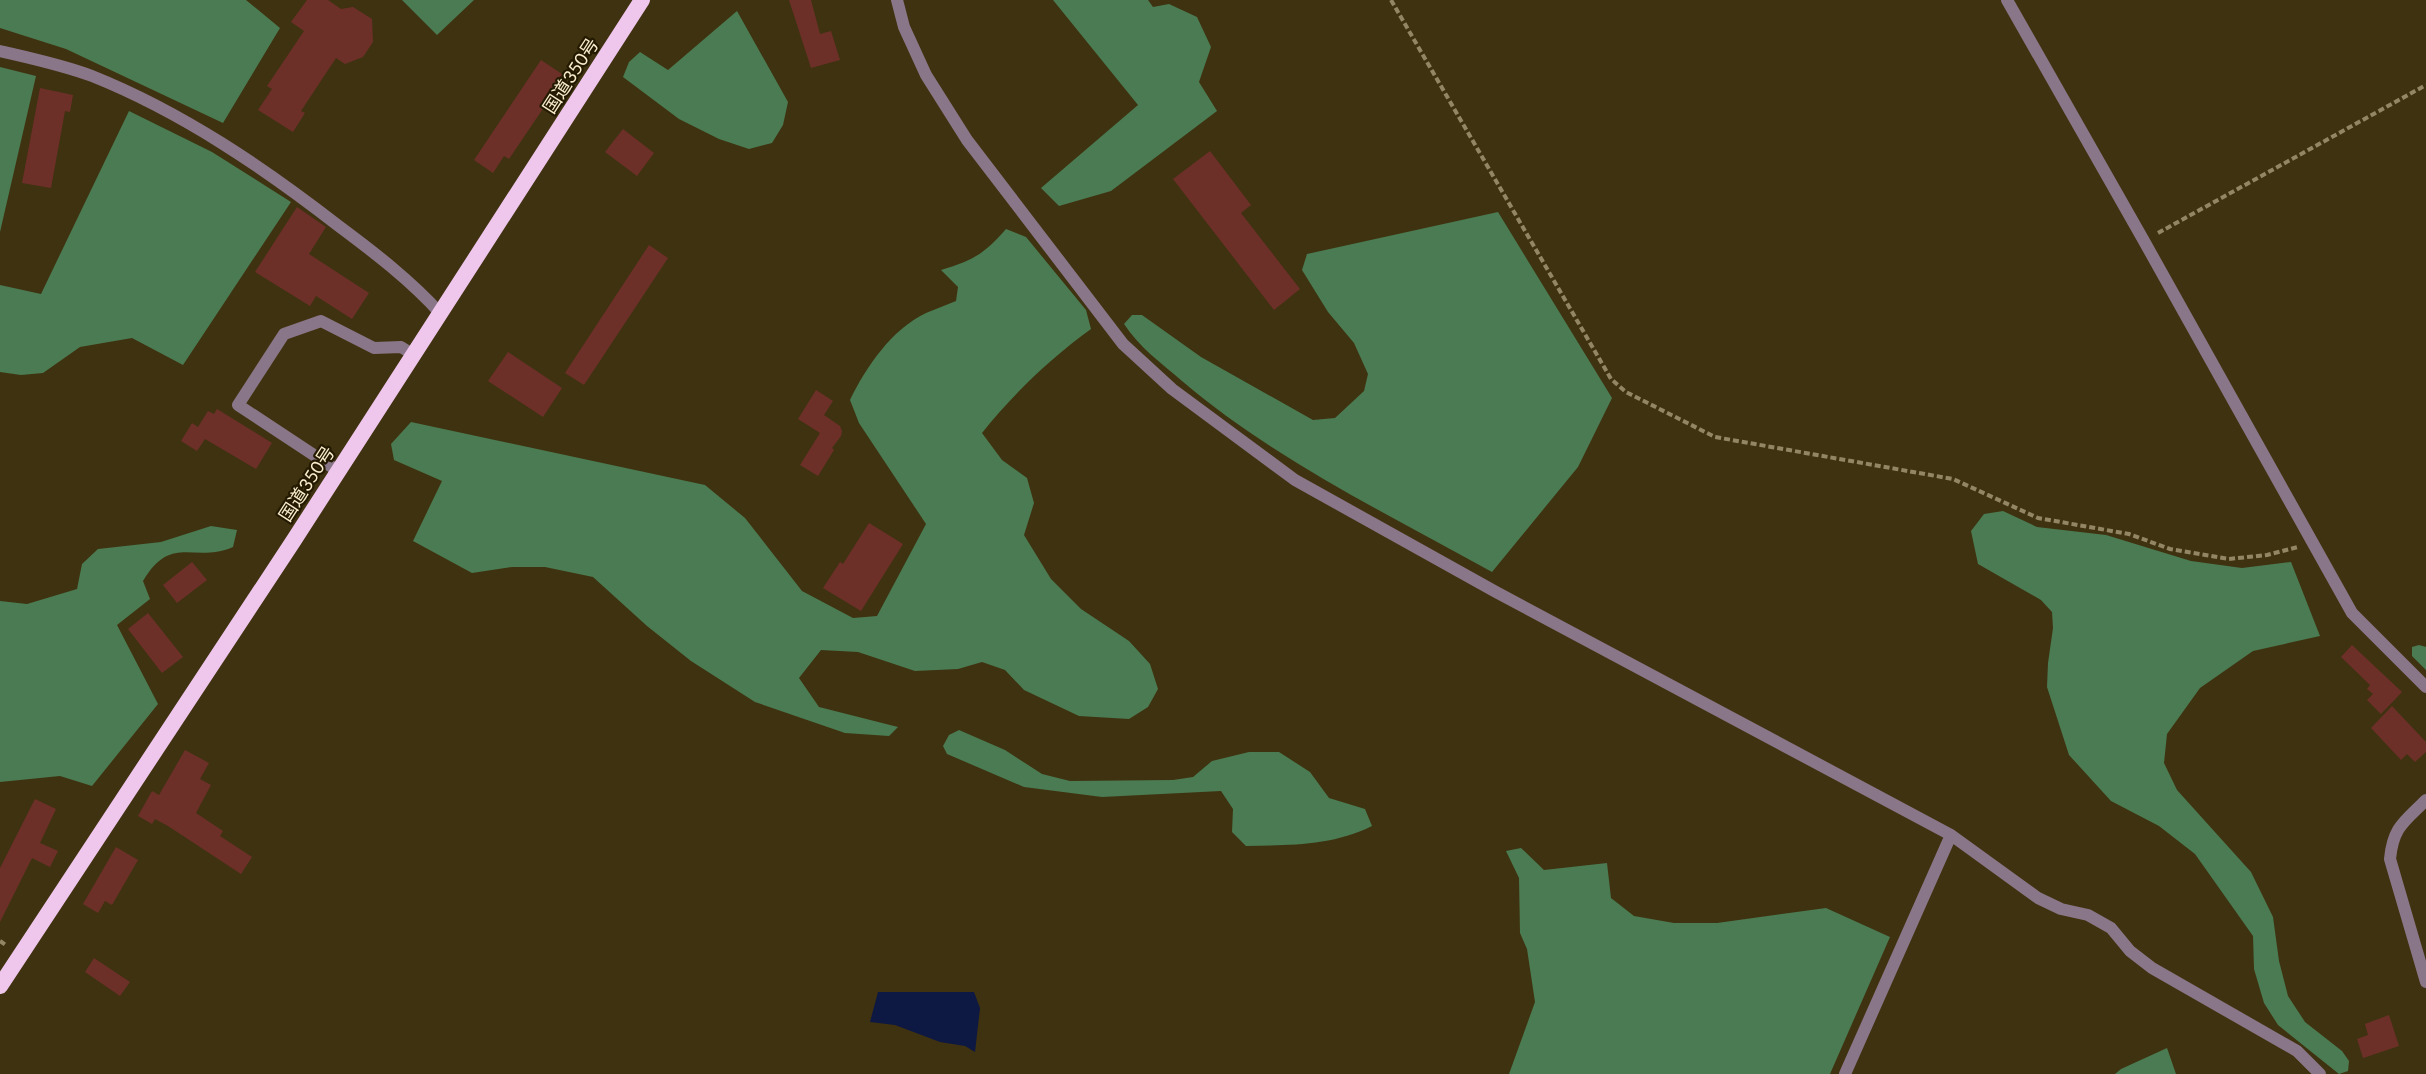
<svg xmlns="http://www.w3.org/2000/svg" width="2426" height="1074" font-family="Lato,'Noto Sans JP',sans-serif">
<rect width="100%" height="100%" fill="#3f3210"/>
<!-- forest -->
<path fill="#4a7b52" d="M0,0H246L280,28L223,123L66,49L0,28Z
M402,0H474L437,35Z
M1053,0H1148L1153,7L1169,4L1197,17L1211,47L1199,82L1217,111L1111,191L1059,206L1041,188L1138,105Z
M737,11L788,102L783,125L772,143L749,149L719,139L679,119L623,77L629,62L640,52L668,70Z
M0,67L36,76L0,232Z
M129,111L212,152L291,202L183,365L132,338L80,347L43,373L21,375L0,372V285L41,294Z
M1498,212L1612,398L1578,467L1492,572C1386,513 1275,460 1182,381C1161,363 1139,347 1124,324L1132,315H1142L1201,357L1313,420L1335,418L1364,391L1368,374L1354,343L1328,312L1302,270L1307,254Z
M1006,229L1026,237L1086,310L1091,329C1051,358 1013,394 982,433L1002,460L1027,478L1034,503L1024,535L1051,579L1081,609L1129,641L1150,664L1158,689L1148,707L1129,719L1079,716L1024,690L1005,670L982,662L958,669L915,671L858,652L821,650L799,678L819,707L898,727L889,736L845,733L755,702L691,661L647,626L593,577L545,567H512L472,573L413,541L442,481L394,460L391,444L411,422L705,485L745,518L802,591L853,618L877,616L926,524L859,423L850,400C866,367 892,329 926,313C936,309 946,305 956,301L958,287L941,270C974,260 984,254 1006,229Z
M2003,511L2037,527L2106,535L2191,561L2242,568L2291,562L2320,636L2253,651L2200,688L2167,734L2164,763L2177,790L2251,872L2273,917L2279,961L2288,996L2305,1022L2342,1051L2349,1061L2348,1071L2339,1074L2278,1025L2264,1003L2254,969L2253,936L2195,854L2159,826L2111,801L2069,755L2047,687L2048,663L2053,628L2052,612L2041,600L1978,564L1971,531L1984,514Z
M211,526L237,530L233,547C193,564 172,533 143,581L150,599L117,625L158,704L92,786L60,776L0,782V601L27,604L77,589L82,564L98,549L161,542Z
M2419,645L2426,647V670L2412,656V647Z
M959,730L1005,750L1042,774L1070,781L1173,780L1193,777L1212,761L1249,752H1279L1310,772L1329,798L1365,809L1372,826C1332,846 1290,845 1246,846L1232,832L1233,809L1221,791L1102,797L1024,787L947,754L943,746L949,735Z
M1521,848L1544,870L1607,863L1611,898L1634,916L1674,923H1717L1826,908L1890,937L1830,1074H1509L1535,1002L1527,949L1520,933L1519,878L1506,851Z
M2167,1048L2176,1074H2115L2121,1069Z"/>
<!-- water -->
<path fill="#0d1843" d="M878,992H974L980,1008L975,1052L965,1046L940,1042L895,1025L870,1022Z"/>
<!-- building -->
<path fill="#6c3029" d="M307,0H328L341,9L353,7L372,19L373,42L363,57L345,64L336,58L301,111L305,113L293,132L258,110L272,89L267,86L304,31L291,22Z
M789,0H811L820,34L831,31L840,60L811,68Z
M541,60L565,76L509,159L504,156L493,173L474,160Z
M40,88L73,95L70,112L65,111L51,188L22,183Z
M623,129L654,153L637,176L605,152Z
M1210,151L1251,205L1241,213L1300,289L1274,310L1173,179Z
M297,207L326,227L309,254L369,293L352,319L316,296L310,306L255,272Z
M649,245L668,258L584,385L565,373Z
M508,352L562,388L543,417L488,381Z
M816,390L833,401L824,415L840,426L842,431L841,436L832,448L834,450L818,476L800,465L820,433L798,419Z
M217,409L272,443L256,469L205,439L197,451L181,441L192,423L198,427L208,411L214,414Z
M869,523L903,544L861,611L823,588L840,562L843,564Z
M192,562L207,580L177,603L163,585Z
M148,613L183,657L162,673L128,629Z
M2352,645L2402,692L2381,714L2367,700L2373,694L2367,689L2370,685L2341,657Z
M2392,706L2426,742V752L2415,762L2407,754L2401,760L2371,728Z
M185,750L209,763L200,779L211,785L196,813L223,831L220,836L252,857L241,874L168,826L155,819L152,824L138,816L152,791L159,795Z
M35,799L56,809L40,843L58,851L50,867L32,858L0,922V868Z
M116,847L138,860L112,905L105,901L98,913L83,904Z
M94,958L130,982L120,996L85,972Z
M2389,1015L2399,1046L2363,1058L2357,1039L2368,1035L2365,1024Z"/>
<g fill="none" stroke-linecap="round" stroke-linejoin="round">
<!-- path -->
<path stroke="#938665" stroke-width="4" stroke-dasharray="6 3" stroke-linecap="butt" d="M1391,0L1611,379L1626,392L1715,437L1953,479L2038,518L2129,534L2170,549L2229,559L2267,555L2298,547
M2158,233L2426,85
M0,941L7,946"/>
<!-- service -->
<path stroke="#8a7689" stroke-width="12" d="M338,471L238,405L284,334L321,321L374,348L401,347L414,355"/>
<!-- minor -->
<path stroke="#8a7689" stroke-width="12" d="M897,0L904,27L926,75L967,140L1123,344L1172,389L1295,480L1496,592L1951,835L2038,898L2061,909L2088,915L2111,928L2130,951L2152,968L2297,1051L2320,1074
M2007,0L2144,241L2352,613L2426,687
M0,51C30,58 63,65 92,76C182,112 264,168 340,227C375,253 411,281 440,313
M2426,800C2404,822 2393,827 2390,859L2426,982
M1845,1074L1951,835"/>
<!-- trunk -->
<path stroke="#efc6ec" stroke-width="16" d="M0,986L294,540L642,0"/>
</g>
<g text-anchor="middle" stroke-width="4.5" stroke-linejoin="round" paint-order="stroke">
<!-- street labels -->
<g font-size="18" fill="#faedcd" stroke="#241a01">
<text transform="translate(571 76) rotate(-57)" y="6">国道350号</text>
<text transform="translate(307 484) rotate(-57)" y="6">国道350号</text>
</g>
</g>
</svg>
